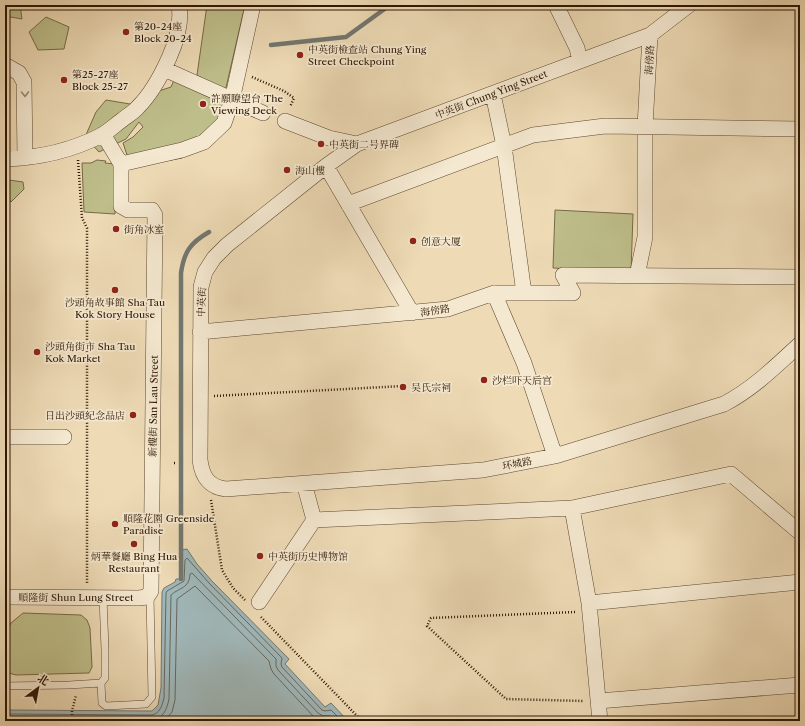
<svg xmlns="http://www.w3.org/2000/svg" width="805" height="726" font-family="'Libre Caslon Text','Noto Serif SC',serif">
<rect width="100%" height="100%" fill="#eedbb6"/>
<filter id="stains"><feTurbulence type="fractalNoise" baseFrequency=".005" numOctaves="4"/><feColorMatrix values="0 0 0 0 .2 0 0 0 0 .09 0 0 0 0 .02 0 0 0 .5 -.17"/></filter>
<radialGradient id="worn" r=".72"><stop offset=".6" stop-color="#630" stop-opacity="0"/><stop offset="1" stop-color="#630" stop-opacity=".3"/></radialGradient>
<!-- green -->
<path fill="#bebe8a" stroke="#766a46" d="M5,5H20L22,19L5,16Z
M207,5H245L225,92L197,75Z
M46,17L69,27L64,49L38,50L29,32Z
M174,80L226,105L219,119L205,135L197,138L182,158L143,165L127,155L123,143L133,137L143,127L139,122L126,139L99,152L85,137L96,112L106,100L130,104L137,98L171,87Z
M97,160L106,161L105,163L115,164V214L84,212L82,163H91Z
M9,180L23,182L24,189L11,202C5,192 2,189 9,180Z
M555,210L633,214L631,272L553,268Z
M23,613L81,615L87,620L90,628L92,667L89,673L16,675L5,672L6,632L11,623Z"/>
<!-- water -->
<path fill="#a0b8ba" stroke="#727770" d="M187,549L197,564L212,581L289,659L285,664L325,707L331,703L348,721H5V710L152,711L158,705L161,688L162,592L164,588L175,582L176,579H181V550Z"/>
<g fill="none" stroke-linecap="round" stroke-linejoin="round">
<!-- shore -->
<path stroke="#67675e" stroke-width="1" d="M5,714L152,715C160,713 162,706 164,698L166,593L167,591L184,581L185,560L187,558L209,583L282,658L281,664L282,667L322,710L325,711L331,710L342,721
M5,719L152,720C163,719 167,709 169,699L171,595C180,587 189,589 190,574L192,573L276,659V666L278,670L318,713L323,716H330L335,721
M164,721L172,712L175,700L177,599L195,586L269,661L271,669L274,674L314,717L319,721"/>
<!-- stream -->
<path stroke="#727770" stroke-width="4.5" d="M271,45L346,37L390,5
M181,579V273C184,252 190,243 209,232"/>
<defs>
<path id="lane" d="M101,683L102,703L106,706L146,704L152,697L150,595
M5,686L69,685L101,683L105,678V649L103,598"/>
<path id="street" d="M556,5L577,48L580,61
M5,65L19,73L24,82L25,158
M164,69L263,113
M493,94L504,146L524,293
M285,121L329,138L357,144L650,35L689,5
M357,144L326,166L227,245L214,258L205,272L201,287L200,460C202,476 208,487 226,489L483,470L555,456L724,404C753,389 776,366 800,344
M5,159C38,158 73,150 102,135C109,131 115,125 122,120C127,116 134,112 138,107C152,93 161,76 169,58C176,43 182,22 179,5
M121,164L182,150L204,142L224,123L232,100L253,5
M326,166L412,313
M348,204L533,135L605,126L800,129
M637,276L645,237V127L650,35
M494,293L524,363L555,456
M200,332L448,309L494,293H573L563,275L800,277
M5,437H64
M304,483L314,520L572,508L731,474L798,531H800
M572,508L589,603L600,721
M5,597L139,598L147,597L151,591L155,215L152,210H128L121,206V164L103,134
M259,602L314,520
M589,603L800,582
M598,701L800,685"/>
</defs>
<!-- lane casing -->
<use href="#lane" stroke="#5e472f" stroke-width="8"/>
<!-- street casing -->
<use href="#street" stroke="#5e472f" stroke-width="16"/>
<!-- path -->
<path stroke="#2e1602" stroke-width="2.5" stroke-dasharray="1 2" stroke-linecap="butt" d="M252,77L284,91L294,98L290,107
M78,160L82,218L87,228V584
M214,396L403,386
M174,463H176
M211,500L222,570L233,588L245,600
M575,612L431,618L427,626L506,699L584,701
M261,617L362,721
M72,721V711L76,695"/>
<!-- lane -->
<use href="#lane" stroke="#f4e8d0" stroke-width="7"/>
<!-- street -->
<use href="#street" stroke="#f4e8d0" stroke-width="15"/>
</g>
<!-- one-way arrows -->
<defs><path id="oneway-chevron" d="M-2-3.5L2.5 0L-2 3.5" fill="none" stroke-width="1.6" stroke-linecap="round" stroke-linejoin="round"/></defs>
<use stroke="#9b8a73" href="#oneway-chevron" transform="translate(25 94) rotate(89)"/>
<!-- markers -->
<g fill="#8f2418" stroke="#f4e8d0" stroke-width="1.5">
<circle cx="126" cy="32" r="4"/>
<circle cx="300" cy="55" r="4"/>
<circle cx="64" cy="80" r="4"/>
<circle cx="203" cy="104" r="4"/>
<circle cx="321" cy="144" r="4"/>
<circle cx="287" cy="170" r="4"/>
<circle cx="116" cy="229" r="4"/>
<circle cx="413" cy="241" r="4"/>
<circle cx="115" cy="290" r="4"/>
<circle cx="37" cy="352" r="4"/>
<circle cx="484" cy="380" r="4"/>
<circle cx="403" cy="387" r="4"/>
<circle cx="133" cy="415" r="4"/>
<circle cx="115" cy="524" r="4"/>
<circle cx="134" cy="544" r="4"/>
<circle cx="260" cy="556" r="4"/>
</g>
<g text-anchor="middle" stroke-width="3.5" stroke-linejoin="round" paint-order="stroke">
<!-- poi labels -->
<g font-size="10" fill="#2e1602" stroke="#f4e8d0" text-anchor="start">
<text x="134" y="30">第20-24座<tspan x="134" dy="12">Block 20-24</tspan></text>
<text x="308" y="53">中英街檢查站 Chung Ying<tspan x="308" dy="12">Street Checkpoint</tspan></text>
<text x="72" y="78">第25-27座<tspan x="72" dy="12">Block 25-27</tspan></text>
<text x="211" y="102">許願瞭望台 The<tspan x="211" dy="12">Viewing Deck</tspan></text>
<text x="329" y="148">中英街二号界碑</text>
<text x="295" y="174">海山樓</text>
<text x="124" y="233">街角冰室</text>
<text x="421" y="245">创意大厦</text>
<text x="115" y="306" text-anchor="middle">沙頭角故事館 Sha Tau<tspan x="115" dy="12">Kok Story House</tspan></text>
<text x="45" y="350">沙頭角街市 Sha Tau<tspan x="45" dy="12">Kok Market</tspan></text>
<text x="492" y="384">沙栏吓天后宫</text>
<text x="411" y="391">吴氏宗祠</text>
<text x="125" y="419" text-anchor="end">日出沙頭紀念品店</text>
<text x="123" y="522">順隆花園 Greenside<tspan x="123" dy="12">Paradise</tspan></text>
<text x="134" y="560" text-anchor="middle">炳華餐廳 Bing Hua<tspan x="134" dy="12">Restaurant</tspan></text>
<text x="268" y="560">中英街历史博物馆</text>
</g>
<!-- street labels -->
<g font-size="10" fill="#2e1602" stroke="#f4e8d0">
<text transform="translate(649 60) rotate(-87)" y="4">海傍路</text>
<text transform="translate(491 94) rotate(-21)" y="4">中英街 Chung Ying Street</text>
<text transform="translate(201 302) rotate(-87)" y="4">中英街</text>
<text transform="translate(435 310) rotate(-9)" y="4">海傍路</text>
<text transform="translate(153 406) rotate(-89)" y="4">新樓街 San Lau Street</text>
<text transform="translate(517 463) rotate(-11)" y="4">环城路</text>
<text x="76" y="601">順隆街 Shun Lung Street</text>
</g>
</g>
<!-- margin -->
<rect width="805" height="726" fill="none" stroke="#eedbb6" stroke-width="20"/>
<rect x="6" y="6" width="793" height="714" fill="none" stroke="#2e1602" stroke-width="2"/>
<rect x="10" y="10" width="785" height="706" fill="none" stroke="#2e1602"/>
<!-- north arrow -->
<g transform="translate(38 688) rotate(32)" stroke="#f4e8d0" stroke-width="3" paint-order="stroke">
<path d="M0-3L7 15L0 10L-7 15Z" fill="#2e1602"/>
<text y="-6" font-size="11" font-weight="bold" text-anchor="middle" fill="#2e1602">北</text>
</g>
<rect width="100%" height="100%" filter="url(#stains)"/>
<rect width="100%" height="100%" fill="url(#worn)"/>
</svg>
